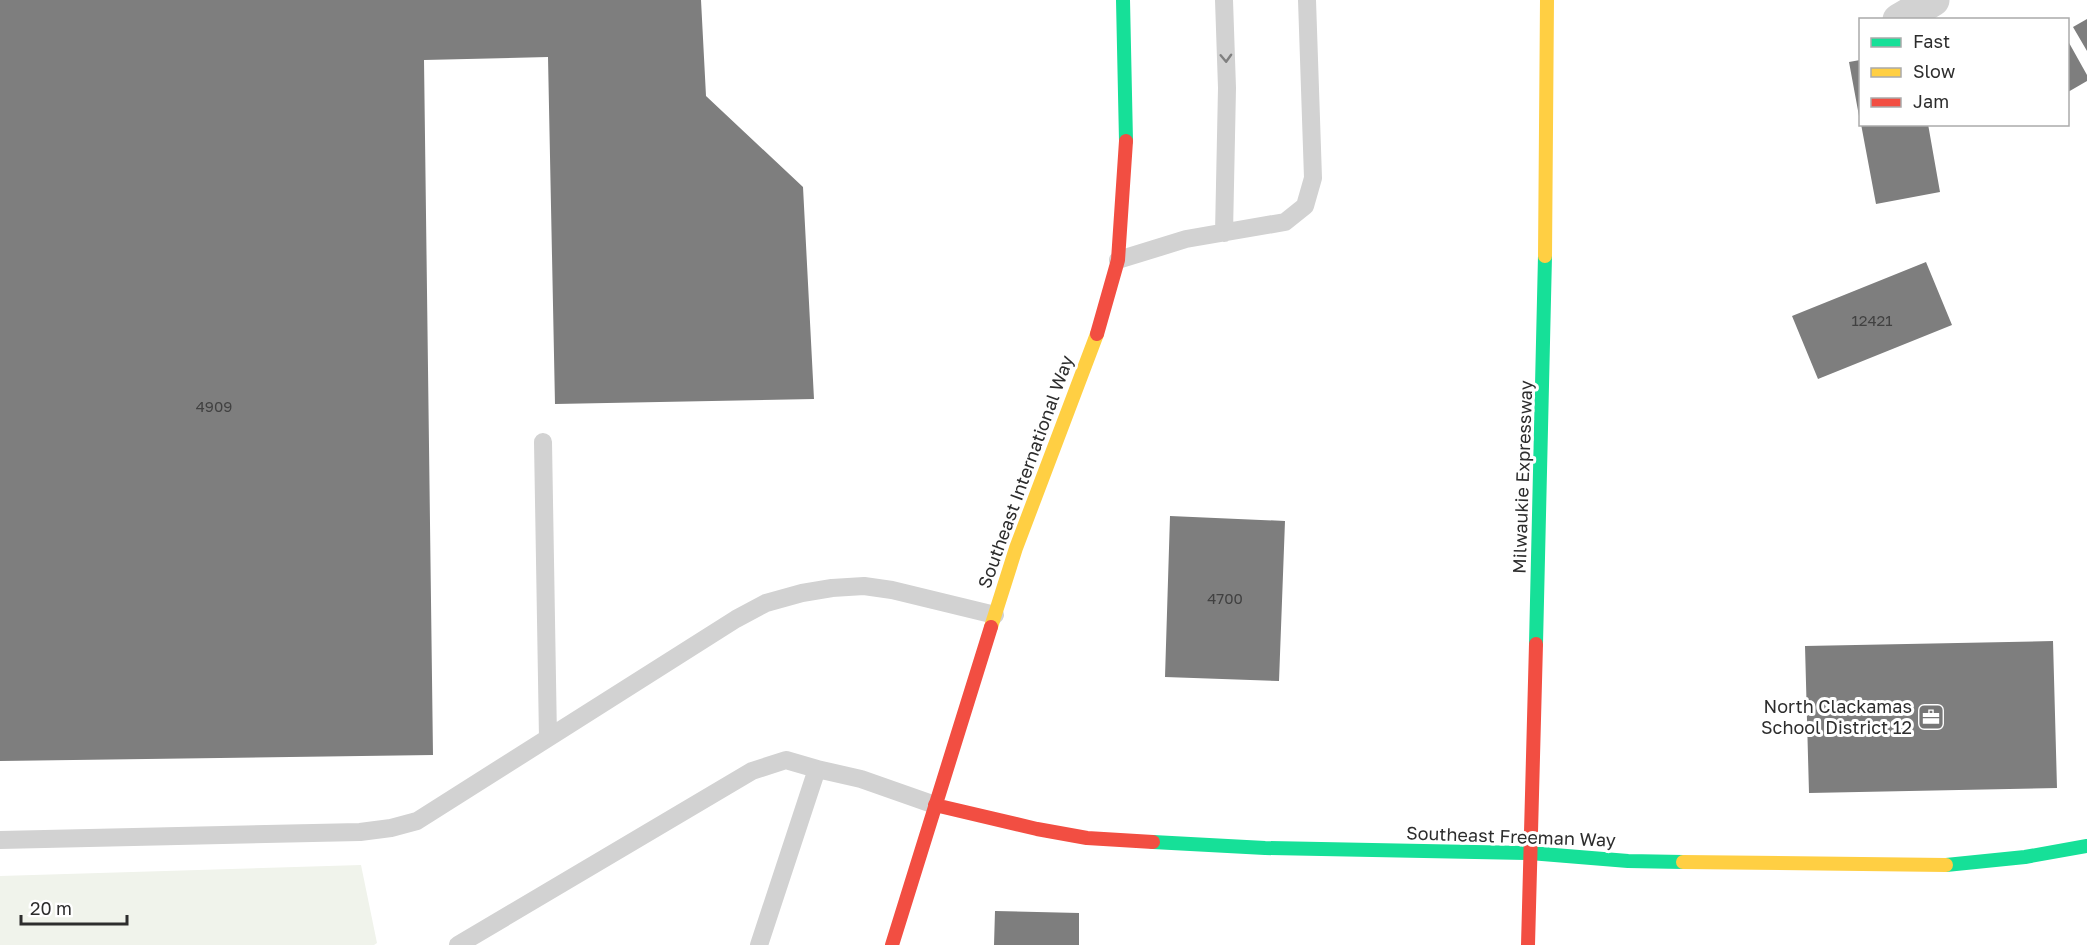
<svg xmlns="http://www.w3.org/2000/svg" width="2087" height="945" font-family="'Golos Text',sans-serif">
<rect width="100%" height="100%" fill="#fff"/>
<!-- green -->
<path fill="#f0f3eb" d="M361,865L377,943L374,945H0V876Z"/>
<!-- building -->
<path fill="#7e7e7e" d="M0,0H701L706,96L803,187L814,399L555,404L548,57L424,60L433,755L0,761Z
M2087,19V51L2073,27Z
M2068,41L2087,75V81L2068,92Z
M1860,60V116H1859L1849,62Z
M1861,124H1928L1940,192L1876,204Z
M1926,262L1952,325L1818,379L1792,316Z
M1170,516L1285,521L1279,681L1165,677Z
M2053,641L2057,788L1809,793L1805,646Z
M995,911L1079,913V945H994Z"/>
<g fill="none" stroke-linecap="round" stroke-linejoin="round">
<!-- lane -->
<path stroke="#d2d2d2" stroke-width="18" d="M1224,233L1227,88L1224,0
M1118,260L1186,239L1285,222L1305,206L1313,178L1307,0
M543,442L548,738
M0,840L360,832L391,828L417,821L736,619L766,603L802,593L832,588L864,586L892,590L995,615
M458,945L752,771L786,760L817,769
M759,945L817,769L861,779L935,805"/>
<!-- street -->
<path stroke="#d2d2d2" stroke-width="33" d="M1899,20L1933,0"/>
<!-- fast -->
<path stroke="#16e098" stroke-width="14" d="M1123,0L1126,141
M1536,644L1545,256
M1153,842L1265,848L1530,853L1628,861L1683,862
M1946,865L2025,857L2087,846"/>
<!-- slow -->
<path stroke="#ffcf43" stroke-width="14" d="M1545,256L1547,0
M991,627L1016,548L1097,334
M1683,862L1946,865"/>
<!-- jam -->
<path stroke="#f24e42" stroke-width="14" d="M1097,334L1118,260L1126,141
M935,805L1037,829L1087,838L1153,842
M892,945L991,627
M1528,945L1536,644"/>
</g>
<!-- one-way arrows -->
<defs><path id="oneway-chevron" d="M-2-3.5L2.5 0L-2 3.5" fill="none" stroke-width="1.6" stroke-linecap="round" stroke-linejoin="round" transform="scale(1.5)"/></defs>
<use stroke="#808080" href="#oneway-chevron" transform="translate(1226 58) rotate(88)"/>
<!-- icons -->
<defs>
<symbol id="office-square" viewBox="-11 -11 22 22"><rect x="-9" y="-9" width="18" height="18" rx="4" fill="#767676" stroke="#fff"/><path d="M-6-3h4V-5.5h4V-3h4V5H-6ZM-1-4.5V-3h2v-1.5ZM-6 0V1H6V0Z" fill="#fff"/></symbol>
</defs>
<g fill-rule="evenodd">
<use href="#office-square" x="1916" y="702" width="30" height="30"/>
</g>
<g text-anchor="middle" stroke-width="6" stroke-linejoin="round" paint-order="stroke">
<!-- number labels -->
<g font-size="15" fill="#414141">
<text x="1872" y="326">12421</text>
<text x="214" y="412">4909</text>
<text x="1225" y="604">4700</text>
</g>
<!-- street labels -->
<g font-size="18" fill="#2d2d2d" stroke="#fff">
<text transform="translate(1026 472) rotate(-70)" y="6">Southeast International Way</text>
<text transform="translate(1523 477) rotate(-88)" y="6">Milwaukie Expressway</text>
<text transform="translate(1511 837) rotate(2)" y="6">Southeast Freeman Way</text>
</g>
<!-- poi labels -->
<g font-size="18" fill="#2d2d2d" stroke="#fff" text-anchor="end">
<text x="1912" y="713">North Clackamas<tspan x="1912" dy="21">School District 12</tspan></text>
</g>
</g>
<!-- legend -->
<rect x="1859" y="18" width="210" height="108" fill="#ffffff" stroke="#ababab" stroke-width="1.5"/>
<rect x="1871" y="38" width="30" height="9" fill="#16e098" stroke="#ababab" stroke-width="1.5"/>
<text x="1913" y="48" font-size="18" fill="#2d2d2d">Fast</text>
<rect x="1871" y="68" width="30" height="9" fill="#ffcf43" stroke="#ababab" stroke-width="1.5"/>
<text x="1913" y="78" font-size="18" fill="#2d2d2d">Slow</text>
<rect x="1871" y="98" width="30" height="9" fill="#f24e42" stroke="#ababab" stroke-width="1.5"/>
<text x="1913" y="108" font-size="18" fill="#2d2d2d">Jam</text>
<!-- scale -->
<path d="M21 915v9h106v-9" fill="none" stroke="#2d2d2d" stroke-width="3"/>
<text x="30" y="915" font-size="18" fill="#2d2d2d" stroke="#ffffff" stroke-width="4.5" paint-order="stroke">20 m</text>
</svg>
